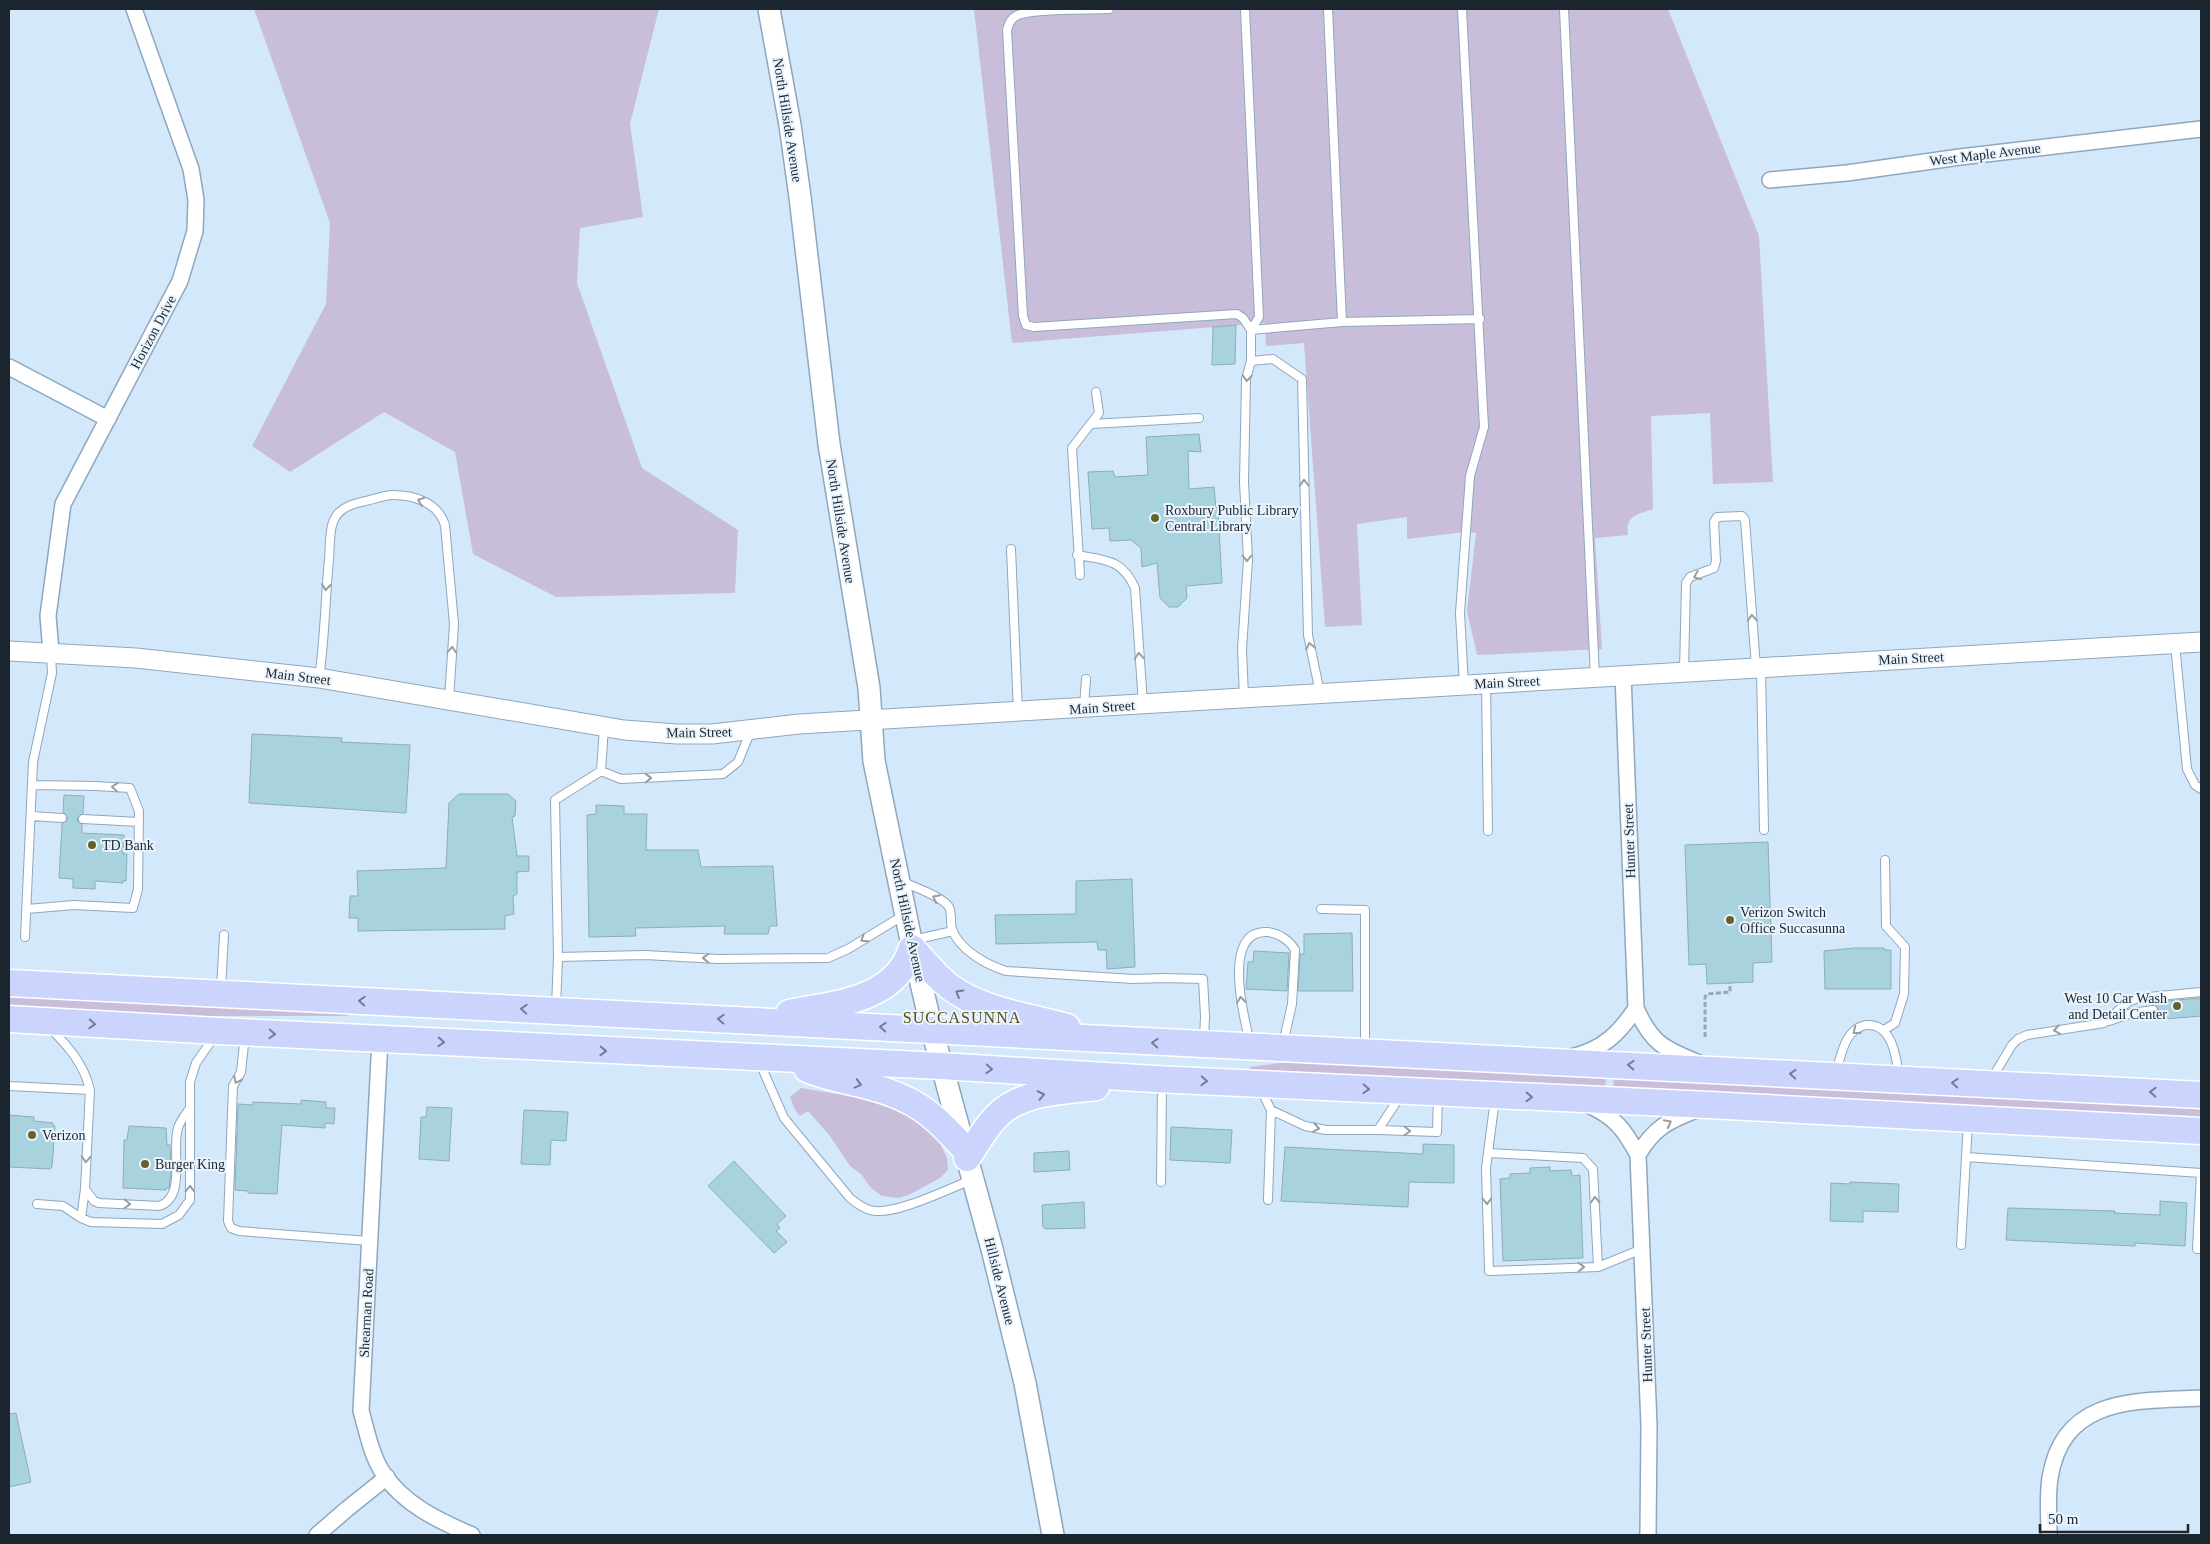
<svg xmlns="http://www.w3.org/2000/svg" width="2210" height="1544" font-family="Georgia,serif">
<rect width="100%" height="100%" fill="#d4e8fb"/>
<!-- green -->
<path fill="#c8bed9" d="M254,9H659L630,124L643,217L580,228L577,283L642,468L738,530L735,593L556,597L473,554L455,452L384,412L290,472L252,446L326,304L330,223Z
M974,9H1668L1759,236L1773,482L1713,484L1710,413L1651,416L1653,509C1637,515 1625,515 1628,535L1595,538L1602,649L1477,655L1467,611L1476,533L1465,532L1407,539V517L1357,524L1362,625L1325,627L1304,343L1266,346L1265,323L1012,343Z
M9,995L348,1013V1016H179L9,1008Z
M1295,1061L1606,1075L1605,1090L1250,1071V1067Z
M1614,1076L2201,1106V1121L1613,1090Z
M801,1088L896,1104L937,1137L947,1158L948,1170L940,1178L909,1195L899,1198L882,1196L871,1188L861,1174L850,1166L830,1136L808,1111L800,1116L795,1110L790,1097Z"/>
<!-- building -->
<path fill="#a9d2df" stroke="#8baeb9" d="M1236,325L1235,364L1212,365L1213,327Z
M1199,434L1201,452L1188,451L1189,489L1214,487L1216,508H1218L1222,583L1186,586L1187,598L1178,607H1169L1160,598L1157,563L1142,567L1141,548L1131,540L1110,541L1109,528L1092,529L1088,472L1113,471L1115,477L1148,475L1146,437Z
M252,734L342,738L341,742L410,745L406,813L249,803Z
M459,794H508L516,801L515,816L512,817L517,856H529V871L517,872V894L513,896L514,914L505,916V929L358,931V918H349L350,896H358L357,871L446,868L449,803Z
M64,795L84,796L83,813L77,818L78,822L82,824V833L124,835L123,854H127L126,881L123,880V883L95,881V889L73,888V879L59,878L62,824L66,821L68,818L63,812Z
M596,805L624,806V814H647L646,850H698L701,867L773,866L777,926H770L768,934H724L725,926L635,928L636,936L589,937L587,815L596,814Z
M1768,842L1772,962L1753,963V982L1707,984L1706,964L1689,965L1685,845Z
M1132,879L1135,967L1107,969L1106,950H1098L1097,942L996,944L995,915L1076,914V881Z
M1352,933L1353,991H1298L1300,954H1304V934Z
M1854,948H1884V950H1891V989H1825L1824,951Z
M1254,951L1289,953L1287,991L1246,989L1248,962H1253Z
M2201,998V1016L2154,1020V1016L2159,1010L2153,1002Z
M301,1100L326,1102V1108H335L334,1124L325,1123V1128L282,1125L277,1194L248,1193V1191L235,1190L238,1104L253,1105V1102L301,1104Z
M427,1107L452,1108L449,1161L419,1159L421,1117H426Z
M524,1110L568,1112L566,1141L551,1140L550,1165L521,1164Z
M9,1115L34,1117V1121L53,1123V1126H55L52,1167L50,1169L9,1167Z
M129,1126L166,1128L167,1145H170L171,1172L169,1188H166V1190L123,1188L124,1140H127Z
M1171,1127L1232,1130L1230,1163L1170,1160Z
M1423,1144L1454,1145V1183L1409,1182L1408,1207L1281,1201L1285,1147L1423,1154Z
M1069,1151L1070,1170L1034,1172V1153Z
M734,1161L786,1216L777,1224L780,1228L776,1231L787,1242L774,1253L708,1186Z
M1550,1167V1171L1571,1170L1572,1176L1580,1175L1583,1258L1503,1261L1500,1179L1510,1178V1174L1530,1173V1168Z
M1850,1182L1899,1184L1898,1212L1863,1211V1222L1830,1221L1831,1183L1850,1184Z
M2160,1201L2187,1203L2185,1246L2135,1243V1246L2006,1240L2008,1208L2115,1211L2114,1213L2160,1215Z
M1084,1202L1085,1228L1045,1229L1043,1227L1042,1205Z
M16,1413L31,1482L9,1487V1414Z"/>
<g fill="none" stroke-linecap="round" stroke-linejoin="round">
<defs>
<path id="service" d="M1109,9C1089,10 1034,8 1018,15C1011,18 1009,23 1007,30L1023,316L1026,325L1034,327L1237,314L1243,318L1251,330L1342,322L1480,319
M1245,9L1259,317L1251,330V361
M1328,9L1342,322
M1462,9L1484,427L1470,476L1460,613L1464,685
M1564,9L1595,677
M1091,424L1199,418
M1011,549L1018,712
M1077,555C1105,560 1122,559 1135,588L1143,704
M1080,575L1072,448L1099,413L1096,392
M2175,644L2187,769L2195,785L2201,789
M1761,667L1764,830
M1684,671L1686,583L1690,577L1714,568L1716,561L1714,522L1717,517L1742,516L1745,520L1756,667
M319,678C325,639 325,599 329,560C330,548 329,533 333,522C339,506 356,503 370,500C377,498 386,495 393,495C415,495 438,503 445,525L454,624L449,699
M1486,683L1488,831
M1244,697L1242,649L1248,560L1244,482L1246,379L1251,361L1273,359L1302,379L1308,635L1320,693
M1084,706L1086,679
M601,771L621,779L723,774L738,762L751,730
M31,816L62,818
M83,819L139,822
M901,881C913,887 942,896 949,907C952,913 950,923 952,929C959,950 987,965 1006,971L1133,979L1165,978L1203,979L1205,1016L1204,1040
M27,909L74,905L133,908L138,889L139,811L130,788L95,786L32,785
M1321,909L1365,910V1049
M25,937L33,762L52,673L51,654
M913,940L953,931
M558,957L645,955L718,959L828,958L848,949L904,915
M221,989L224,935
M556,1007L558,957L555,800L601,771L604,727
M2109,1021L2132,1013L2153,1010
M50,1028C68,1046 84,1064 90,1090L85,1189L81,1218
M1884,1030L1895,1023L1904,994L1905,947L1886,926L1885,860
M245,1035L241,1072L233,1086L228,1221L231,1228L239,1231L369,1241
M1250,1043C1244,1018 1221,930 1267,932C1279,933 1290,941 1295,950L1292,1004L1283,1044
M759,1061L784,1118L850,1198C856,1203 863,1208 870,1210C892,1217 948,1189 971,1180
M1836,1072C1840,1060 1842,1045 1850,1035C1854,1030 1860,1026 1866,1025C1892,1023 1896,1056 1899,1075
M1991,1080L2012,1045L2018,1039L2027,1035L2104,1023L2128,1002L2138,998L2201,992
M9,1086L90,1090
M1260,1088L1271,1110L1268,1200
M1495,1099L1486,1168L1489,1271L1598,1267L1642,1249
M1271,1110L1305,1126L1326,1130H1378L1401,1095
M1378,1130L1437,1132L1438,1096
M1489,1153L1583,1158L1593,1169L1598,1267
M1966,1157L2201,1173L2197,1249H2201
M1161,1182L1162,1083
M85,1189L94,1201L99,1203L159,1206C187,1198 171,1150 178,1128C180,1121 186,1114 190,1108
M37,1204L63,1206L81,1218L91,1222L162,1224L179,1215L190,1200V1082L196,1063L214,1037
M1961,1245L1968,1122"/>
<path id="minor" d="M1770,180L1847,173L1960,157L2201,129
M9,367L108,419
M51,652L48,616L63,504L180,281L195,231L196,200L191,169L134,9
M1623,675L1636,1008C1651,1043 1664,1049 1699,1063
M380,1039L361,1411C367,1431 371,1455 383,1473C403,1504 439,1521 472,1535
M1571,1057C1602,1050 1619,1034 1636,1008
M1588,1105C1615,1117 1624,1129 1638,1155L1649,1425L1648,1535
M1638,1155C1654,1127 1670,1120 1699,1109
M317,1535L347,1509L387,1477
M2049,1535C2049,1516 2047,1497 2050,1478C2063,1396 2136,1401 2201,1398"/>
<path id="tertiary" d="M9,651L136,658L319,678L624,730L677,734H712L799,724L2201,642"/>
<path id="secondary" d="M769,9L790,125L800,197L829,444L869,688L874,761L911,940L932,1030L992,1249L1025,1383L1053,1535"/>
<path id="trunk" d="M9,983L2201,1095
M789,1013C834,1004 896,1001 912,948C924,961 936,977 950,987C982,1011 1029,1016 1067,1027
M9,1019L218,1031L941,1066L1155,1079L1709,1105L2201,1131
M807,1069C839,1082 876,1084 907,1100C930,1111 946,1129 963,1147
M967,1158C977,1143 986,1126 999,1114C1023,1091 1065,1091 1096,1087"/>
</defs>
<!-- service casing -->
<use href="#service" stroke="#8fa7bd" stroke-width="10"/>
<!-- minor casing -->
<use href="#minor" stroke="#8fa7bd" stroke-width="18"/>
<!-- tertiary casing -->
<use href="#tertiary" stroke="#8fa7bd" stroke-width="21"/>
<!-- secondary casing -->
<use href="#secondary" stroke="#8fa7bd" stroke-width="24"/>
<!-- trunk casing -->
<use href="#trunk" stroke="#fff" stroke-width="29"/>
<!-- path -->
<path stroke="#95a6b5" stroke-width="3" stroke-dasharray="5 2.5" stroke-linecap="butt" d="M1705,1037V997L1707,994L1730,992V983"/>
<!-- service -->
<use href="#service" stroke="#fff" stroke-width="8"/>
<!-- minor -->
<use href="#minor" stroke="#fff" stroke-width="15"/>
<!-- tertiary -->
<use href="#tertiary" stroke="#fff" stroke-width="19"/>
<!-- secondary -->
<use href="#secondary" stroke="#fff" stroke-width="21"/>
<!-- trunk -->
<use href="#trunk" stroke="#cbd4fc" stroke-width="26"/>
</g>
<!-- one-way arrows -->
<defs><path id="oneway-chevron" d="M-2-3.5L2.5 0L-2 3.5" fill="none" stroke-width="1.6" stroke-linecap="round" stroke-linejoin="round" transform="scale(1.25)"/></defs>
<g stroke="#989da0">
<use href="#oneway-chevron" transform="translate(1247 378) rotate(94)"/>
<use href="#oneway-chevron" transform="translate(1304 483) rotate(-91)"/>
<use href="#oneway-chevron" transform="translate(421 501) rotate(-161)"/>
<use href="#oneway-chevron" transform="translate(1247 558) rotate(90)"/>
<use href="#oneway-chevron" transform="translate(1697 576) rotate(158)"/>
<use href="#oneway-chevron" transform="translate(326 587) rotate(96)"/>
<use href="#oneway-chevron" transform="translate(1752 618) rotate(-94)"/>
<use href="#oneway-chevron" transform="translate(1310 646) rotate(-101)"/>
<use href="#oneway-chevron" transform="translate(452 650) rotate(-86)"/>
<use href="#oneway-chevron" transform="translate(1139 656) rotate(-94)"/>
<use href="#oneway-chevron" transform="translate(648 778) rotate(-2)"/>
<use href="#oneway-chevron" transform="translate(115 787) rotate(-175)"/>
<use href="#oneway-chevron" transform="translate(936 898) rotate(-153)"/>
<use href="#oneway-chevron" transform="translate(864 939) rotate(147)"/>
<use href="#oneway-chevron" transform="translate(706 958) rotate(-178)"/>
<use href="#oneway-chevron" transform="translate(1241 1000) rotate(-96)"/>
<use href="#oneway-chevron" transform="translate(2057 1030) rotate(171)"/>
<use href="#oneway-chevron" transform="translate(1856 1031) rotate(142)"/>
<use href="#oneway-chevron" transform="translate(237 1080) rotate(117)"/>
<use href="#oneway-chevron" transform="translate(1668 1123) rotate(-27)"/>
<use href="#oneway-chevron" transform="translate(1316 1128) rotate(10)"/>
<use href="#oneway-chevron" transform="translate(1407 1131) rotate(2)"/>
<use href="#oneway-chevron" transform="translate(86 1159) rotate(93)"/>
<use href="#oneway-chevron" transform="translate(190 1189) rotate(-88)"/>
<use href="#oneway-chevron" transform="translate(1595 1200) rotate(-93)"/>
<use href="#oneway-chevron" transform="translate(1487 1201) rotate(89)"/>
<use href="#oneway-chevron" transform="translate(127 1204) rotate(3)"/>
<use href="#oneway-chevron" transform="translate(1581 1267) rotate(-2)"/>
</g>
<g stroke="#737c94">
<use href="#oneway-chevron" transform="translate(959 993) rotate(-149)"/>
<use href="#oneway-chevron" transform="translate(362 1001) rotate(-177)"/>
<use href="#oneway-chevron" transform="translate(524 1009) rotate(-177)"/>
<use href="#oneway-chevron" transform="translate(721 1019) rotate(-177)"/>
<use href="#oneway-chevron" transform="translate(92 1024) rotate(3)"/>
<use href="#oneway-chevron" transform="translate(883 1027) rotate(-177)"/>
<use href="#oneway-chevron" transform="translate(272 1034) rotate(3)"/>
<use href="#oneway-chevron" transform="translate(441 1042) rotate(3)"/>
<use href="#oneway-chevron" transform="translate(1155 1043) rotate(-177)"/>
<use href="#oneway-chevron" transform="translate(603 1051) rotate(2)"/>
<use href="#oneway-chevron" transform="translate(1631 1065) rotate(-177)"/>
<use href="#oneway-chevron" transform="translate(989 1069) rotate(3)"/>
<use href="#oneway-chevron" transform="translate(1793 1074) rotate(-177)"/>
<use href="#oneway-chevron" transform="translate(1204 1081) rotate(3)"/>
<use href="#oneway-chevron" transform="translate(1955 1083) rotate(-177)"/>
<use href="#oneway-chevron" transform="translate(858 1084) rotate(15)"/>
<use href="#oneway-chevron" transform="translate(1366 1089) rotate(3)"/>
<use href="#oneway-chevron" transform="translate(2153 1092) rotate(-177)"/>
<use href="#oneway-chevron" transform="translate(1041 1095) rotate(-12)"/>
<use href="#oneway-chevron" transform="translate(1529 1097) rotate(3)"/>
</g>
<!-- markers -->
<g fill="#63612e" stroke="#eaf4fe" stroke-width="2">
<circle cx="1155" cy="518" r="5"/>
<circle cx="92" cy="845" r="5"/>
<circle cx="1730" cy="920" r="5"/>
<circle cx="2177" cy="1006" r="5"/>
<circle cx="32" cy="1135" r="5"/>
<circle cx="145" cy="1164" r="5"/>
</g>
<g text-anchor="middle" stroke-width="4" stroke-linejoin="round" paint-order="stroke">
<!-- street labels -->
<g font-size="14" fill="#1b252d" stroke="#eaf4fe">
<text transform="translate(788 120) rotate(81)" y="5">North Hillside Avenue</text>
<text transform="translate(1985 154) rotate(-7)" y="5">West Maple Avenue</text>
<text transform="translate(153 332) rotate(-62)" y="5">Horizon Drive</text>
<text transform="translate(841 521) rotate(81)" y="5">North Hillside Avenue</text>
<text transform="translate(1911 658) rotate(-3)" y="5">Main Street</text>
<text transform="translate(298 676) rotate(7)" y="5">Main Street</text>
<text transform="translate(1507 682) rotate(-3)" y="5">Main Street</text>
<text transform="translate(1102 707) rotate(-4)" y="5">Main Street</text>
<text transform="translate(699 732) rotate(-1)" y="5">Main Street</text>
<text transform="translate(1629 841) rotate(-92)" y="5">Hunter Street</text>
<text transform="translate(908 920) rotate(78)" y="5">North Hillside Avenue</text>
<text transform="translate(1000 1281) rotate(76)" y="5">Hillside Avenue</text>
<text transform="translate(366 1313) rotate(-87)" y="5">Shearman Road</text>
<text transform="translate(1646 1345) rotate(-92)" y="5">Hunter Street</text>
</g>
<!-- poi labels -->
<g font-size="14" fill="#1b252d" stroke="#eaf4fe" text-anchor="start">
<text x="1165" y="515">Roxbury Public Library<tspan x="1165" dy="16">Central Library</tspan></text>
<text x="102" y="850">TD Bank</text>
<text x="1740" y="917">Verizon Switch<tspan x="1740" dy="16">Office Succasunna</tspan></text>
<text x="2167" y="1003" text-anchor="end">West 10 Car Wash<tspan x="2167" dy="16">and Detail Center</tspan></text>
<text x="42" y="1140">Verizon</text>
<text x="155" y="1169">Burger King</text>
</g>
<!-- quarter labels -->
<g font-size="16" letter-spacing="1" fill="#524f12" stroke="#eaf4fe">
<text x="962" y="1023">SUCCASUNNA</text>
</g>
</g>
<!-- border -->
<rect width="2210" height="1544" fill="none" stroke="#1b252d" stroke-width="20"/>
<!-- scale -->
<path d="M2040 1524v8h148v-8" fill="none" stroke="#1b252d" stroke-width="2.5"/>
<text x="2048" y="1524" font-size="15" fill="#1b252d" stroke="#eaf4fe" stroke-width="4" paint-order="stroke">50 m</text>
</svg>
